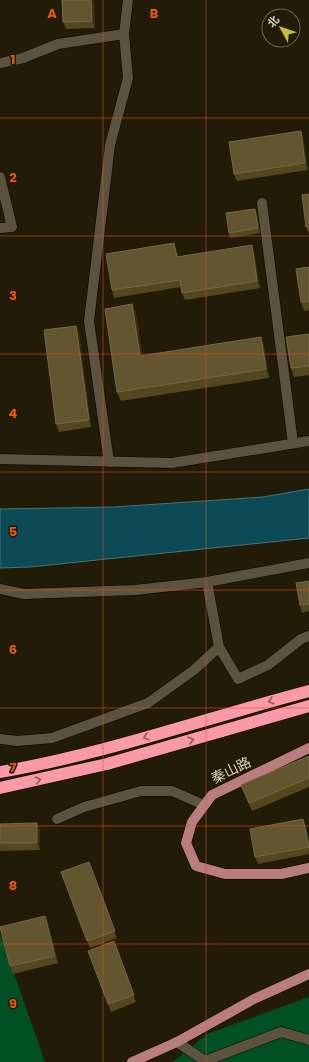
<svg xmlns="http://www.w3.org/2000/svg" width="309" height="1062" font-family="Poppins,'Noto Sans SC',sans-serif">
<rect width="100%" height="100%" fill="#221b08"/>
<!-- green -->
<path fill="#004f25" d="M0,933L45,1062H0Z
M309,997V1062H173L207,1034Z"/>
<!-- water -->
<path fill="#0c4a55" stroke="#497377" d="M309,489V538L30,567L0,568V509L114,507L263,497Z"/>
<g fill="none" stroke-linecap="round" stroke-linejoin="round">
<defs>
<path id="minor" d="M0,63L23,58L58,44L124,34
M0,177L12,227L0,228
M262,203L293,443
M0,459L172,463L309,441
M109,462L89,321L110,145L128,78L124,34L128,0
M0,589L24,594L135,590L207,582L309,563
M219,647L238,679L268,665L301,639L309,636
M0,739L17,741L52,738L148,703L194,670L219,647L207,582
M57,819L84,807L141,791H172L204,805
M177,1042L205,1061L281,1032L309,1040"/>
<path id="major" d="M309,748L212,795L192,822L186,843L196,866L225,874H281L309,868
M132,1062L177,1042L254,999L309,974"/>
<path id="highway" d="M0,772C105,754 206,718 309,691
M0,788L107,764L309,706"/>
</defs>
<!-- minor casing -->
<use href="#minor" stroke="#0b0600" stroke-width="11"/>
<!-- major casing -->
<use href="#major" stroke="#0b0600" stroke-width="11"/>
<!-- highway casing -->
<use href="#highway" stroke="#0b0600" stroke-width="13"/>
<!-- minor -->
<use href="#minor" stroke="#5b533e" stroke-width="10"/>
<!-- major -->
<use href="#major" stroke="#ba7d7e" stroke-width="10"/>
<!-- highway -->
<use href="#highway" stroke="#fa99a8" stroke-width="12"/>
</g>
<!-- wall -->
<path fill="#54461e" d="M62,0H94L95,28L66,29L63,22Z
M301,131L303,138L308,170L237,181L234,174Z
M309,194V234L306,227Z
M257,214L260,233L230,238L229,233Z
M177,251L178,256L254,252L260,288L185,300L182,293L181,287L114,298L112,290Z
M309,267V310L304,311L301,302Z
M132,304L136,313L142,356L261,337L264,346L269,378L121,401L117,392Z
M76,326L79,333L91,427L59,432L56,424Z
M309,334V375L294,377L291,368Z
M309,581V611L302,613L300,605Z
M309,756V787L252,811L241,785Z
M303,819L306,826L309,841V854L258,864L255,857Z
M0,824L40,830V850L0,851Z
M89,862L117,938L90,948L61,872Z
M48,923L58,963L13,974L10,966Z
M114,941L136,1002L111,1012L88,951Z"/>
<!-- shaded-wall -->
<path fill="#3a2e0d" d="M91,0H94L95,28L92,21Z
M301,131L303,138L308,170L305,163Z
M255,209L257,214L260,233L258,228Z
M174,243L177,251L179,264L177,257Z
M252,245L254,252L260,288L257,281Z
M132,304L136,313L144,365L140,356Z
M76,326L79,333L91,427L89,420Z
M261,337L264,346L269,378L266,369Z
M303,819L306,826L309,841V847Z
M37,823L40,830V850L37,843Z
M45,916L48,923L58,963L55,956Z"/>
<!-- building -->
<path fill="#625530" stroke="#746847" d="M62,0H91L92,21L63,22Z
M301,131L305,163L234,174L229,142Z
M309,194V226L306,227L302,195Z
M255,209L258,228L229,233L226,213Z
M174,243L177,257L252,245L257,281L182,293L180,280L112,290L106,254Z
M309,267V301L301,302L296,269Z
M132,304L140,356L261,337L266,369L117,392L105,309Z
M76,326L89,420L56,424L44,330Z
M309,334V366L291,368L286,337Z
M309,581V604L300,605L296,583Z
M309,756V778L249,803L241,785Z
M303,819L309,847L255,857L250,829Z
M37,823V843H0V824Z
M89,862L115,931L87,941L61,872Z
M45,916L55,956L10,966L0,927Z
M114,941L134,995L108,1004L88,951Z"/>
<!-- one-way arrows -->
<defs><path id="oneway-chevron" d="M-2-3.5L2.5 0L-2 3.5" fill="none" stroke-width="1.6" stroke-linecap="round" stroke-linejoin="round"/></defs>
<g stroke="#8e5a58">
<use href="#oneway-chevron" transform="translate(271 701) rotate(164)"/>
<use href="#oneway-chevron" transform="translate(146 737) rotate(164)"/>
<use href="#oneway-chevron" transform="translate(191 740) rotate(-16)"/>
<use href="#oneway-chevron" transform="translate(38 780) rotate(-12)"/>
</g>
<!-- grid -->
<path fill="none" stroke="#e8590c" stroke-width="1" stroke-opacity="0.55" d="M103,0V1062M206,0V1062M0,118H309M0,236H309M0,354H309M0,472H309M0,590H309M0,708H309M0,826H309M0,944H309"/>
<g text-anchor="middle" stroke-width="3" stroke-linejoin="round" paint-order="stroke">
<!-- street labels -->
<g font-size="14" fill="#d7d2c6" stroke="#221b08">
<text transform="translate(231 770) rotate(-26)" y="5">秦山路</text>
</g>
</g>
<g font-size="13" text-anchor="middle" font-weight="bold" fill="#e8590c" stroke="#221b08" stroke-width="3" stroke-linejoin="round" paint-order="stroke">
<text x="52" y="18">A</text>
<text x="154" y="18">B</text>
<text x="13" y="64">1</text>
<text x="13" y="182">2</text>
<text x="13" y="300">3</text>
<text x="13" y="418">4</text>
<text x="13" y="536">5</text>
<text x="13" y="654">6</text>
<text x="13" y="772">7</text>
<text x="13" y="890">8</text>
<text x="13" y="1008">9</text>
</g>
<!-- north arrow -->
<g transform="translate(281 28) rotate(310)"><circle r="19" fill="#221b08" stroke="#6a6454"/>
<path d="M0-3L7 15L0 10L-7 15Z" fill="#c9ba3a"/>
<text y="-6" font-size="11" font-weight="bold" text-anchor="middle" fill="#d7d2c6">北</text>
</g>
</svg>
